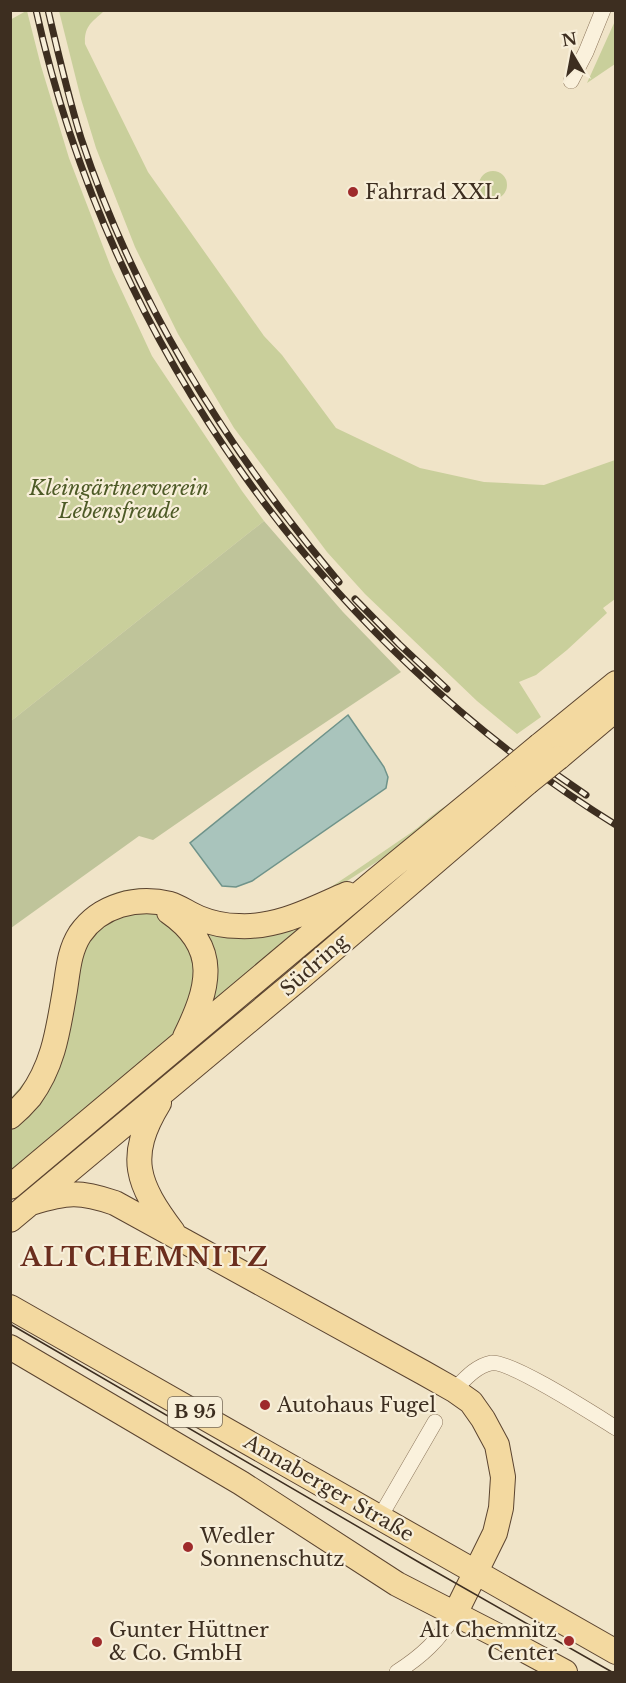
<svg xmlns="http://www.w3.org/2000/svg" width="626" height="1683" font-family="'Libre Baskerville',serif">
<rect width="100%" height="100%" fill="#f0e4c8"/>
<!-- green -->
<path fill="#c9cf9b" d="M26,11H27L41,66L69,158L112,270L152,356L242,491L264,521L11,721L10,20Z
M59,11H104C92,22 84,26 85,44L148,172L264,336L282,355L336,428L420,468L484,482L544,485L615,460V599L603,608L607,613L567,650L536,675L519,682L541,717L517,734L477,701L365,594L327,552L234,428L178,334L135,247L96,148L81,99Z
M615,21V64L587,83Z
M479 185a14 14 0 1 1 28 0a14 14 0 1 1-28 0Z
M461,800L462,801C425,829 387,856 347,881C326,895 303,910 279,916C254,923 226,922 202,913C193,910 184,903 174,899C144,886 109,892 85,914C42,953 62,1028 36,1076C30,1088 20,1099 11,1108C11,1105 9,1102 11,1099C12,1095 27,1081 30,1074C40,1057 43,1037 47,1018C52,993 54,966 63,942C81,901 124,878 167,893C183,899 197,910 213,914C238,919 266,919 289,910C312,901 332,886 352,873C372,859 392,846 412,832C427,821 442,804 461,800Z
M376,880L11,1187V1117L29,1099L70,958L124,904L238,926Z"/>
<!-- cemetery -->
<path fill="#bfc49a" d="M264,521L343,612L401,672L260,766L153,840L139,836L11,928V721Z"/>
<!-- water -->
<path fill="#a9c4bc" stroke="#6f938a" stroke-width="1.5" d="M348,715L384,767L388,777L386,788L252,881L236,887L222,886L190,843Z"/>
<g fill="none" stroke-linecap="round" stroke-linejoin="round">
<defs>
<path id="minor" d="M571,81L586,52L603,10
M454,1390C465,1379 476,1366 491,1363C510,1360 595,1415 616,1428
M380,1517L435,1422
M397,1672C422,1656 439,1640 455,1614"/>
<path id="primary" d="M540,745L616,683
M558,758L616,709
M169,912C221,948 209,988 185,1037
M159,1103C126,1157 137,1184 173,1232
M10,1117C17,1111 24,1104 30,1097C54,1064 58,1030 65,990C68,971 69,951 80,934C100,905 137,896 170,904C180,907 189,914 199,918C211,923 226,926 239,926C278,928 312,909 347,894
M10,1187L376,880L510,770
M31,1203C68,1192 79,1191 115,1203L424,1373L454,1390L471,1402L483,1419L497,1445L503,1477L501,1508L495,1533L455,1614
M10,1220L301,977L527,783
M10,1307L616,1652
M10,1347L241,1483L397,1584L504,1639L565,1672"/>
</defs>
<!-- minor casing -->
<use href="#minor" stroke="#8d765c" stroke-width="16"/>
<!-- primary casing -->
<use href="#primary" stroke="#5b4430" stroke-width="26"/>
<!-- minor -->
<use href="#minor" stroke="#faf1dc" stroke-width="15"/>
<!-- primary -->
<use href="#primary" stroke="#f3d9a0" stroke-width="24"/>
<!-- tram -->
<path stroke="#3d2e20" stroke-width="1.5" d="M10,1324L422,1564L612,1672"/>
<defs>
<path id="rail" d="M36,10C110,346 324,644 616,825
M48,10C58,53 68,96 81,138C135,301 228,451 339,582
M355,599L399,644L447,689
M534,759L586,795"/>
</defs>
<!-- rail casing -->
<use href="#rail" stroke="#3d2e20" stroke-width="7"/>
<!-- rail -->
<use href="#rail" stroke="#f7eed8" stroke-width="4.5" stroke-dasharray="14" stroke-linecap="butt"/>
<defs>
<path id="primary-bridge" d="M510,770L540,745
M527,783L558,758"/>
</defs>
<!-- primary-bridge casing -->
<use href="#primary-bridge" stroke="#5b4430" stroke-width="26" stroke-linecap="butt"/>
<!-- primary-bridge -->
<use href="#primary-bridge" stroke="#f3d9a0" stroke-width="24"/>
</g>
<!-- markers -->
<g fill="#9e2a2b" stroke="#f7eed8" stroke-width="2">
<circle cx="353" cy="192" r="6"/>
<circle cx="265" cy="1405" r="6"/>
<circle cx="188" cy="1547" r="6"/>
<circle cx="569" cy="1641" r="6"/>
<circle cx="97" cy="1642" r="6"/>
</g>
<g text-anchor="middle" stroke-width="4.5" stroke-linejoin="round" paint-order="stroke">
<!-- shield labels -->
<rect fill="#f7eed8" stroke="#756857" stroke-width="1.5" x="168" y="1397" width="54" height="30" rx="4.5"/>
<g font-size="18" font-weight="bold" fill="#3d2e20">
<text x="195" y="1418">B 95</text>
</g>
<!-- poi labels -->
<g font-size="20" fill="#3d2e20" stroke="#f7eed8" text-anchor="start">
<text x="365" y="199">Fahrrad XXL</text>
<text x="277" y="1412">Autohaus Fugel</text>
<text x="200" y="1543">Wedler<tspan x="200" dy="23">Sonnenschutz</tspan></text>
<text x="109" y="1637">Gunter Hüttner<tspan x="109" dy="23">&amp; Co. GmbH</tspan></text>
<text x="557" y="1637" text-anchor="end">Alt Chemnitz<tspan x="557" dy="23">Center</tspan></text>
</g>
<!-- park labels -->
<g font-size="20" font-style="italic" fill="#4d5a26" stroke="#f7eed8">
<text x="119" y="495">Kleingärtnerverein<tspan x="119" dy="23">Lebensfreude</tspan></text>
</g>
<!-- street labels -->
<g font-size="20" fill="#3d2e20" stroke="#f7eed8">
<text transform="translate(314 965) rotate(-41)" y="7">Südring</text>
<text transform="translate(329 1488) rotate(30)" y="7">Annaberger Straße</text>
</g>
<!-- district labels -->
<g font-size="26" font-weight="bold" letter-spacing="1.5" fill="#6b2e1e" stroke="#f7eed8">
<text x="145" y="1266">ALTCHEMNITZ</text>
</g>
</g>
<!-- border -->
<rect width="626" height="1683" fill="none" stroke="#3d2e20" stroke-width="24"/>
<!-- north arrow -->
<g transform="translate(572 54) rotate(350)" stroke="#f7eed8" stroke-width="4.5" paint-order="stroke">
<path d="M0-4.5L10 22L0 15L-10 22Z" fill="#3d2e20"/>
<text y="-9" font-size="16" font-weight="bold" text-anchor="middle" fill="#3d2e20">N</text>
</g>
</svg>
